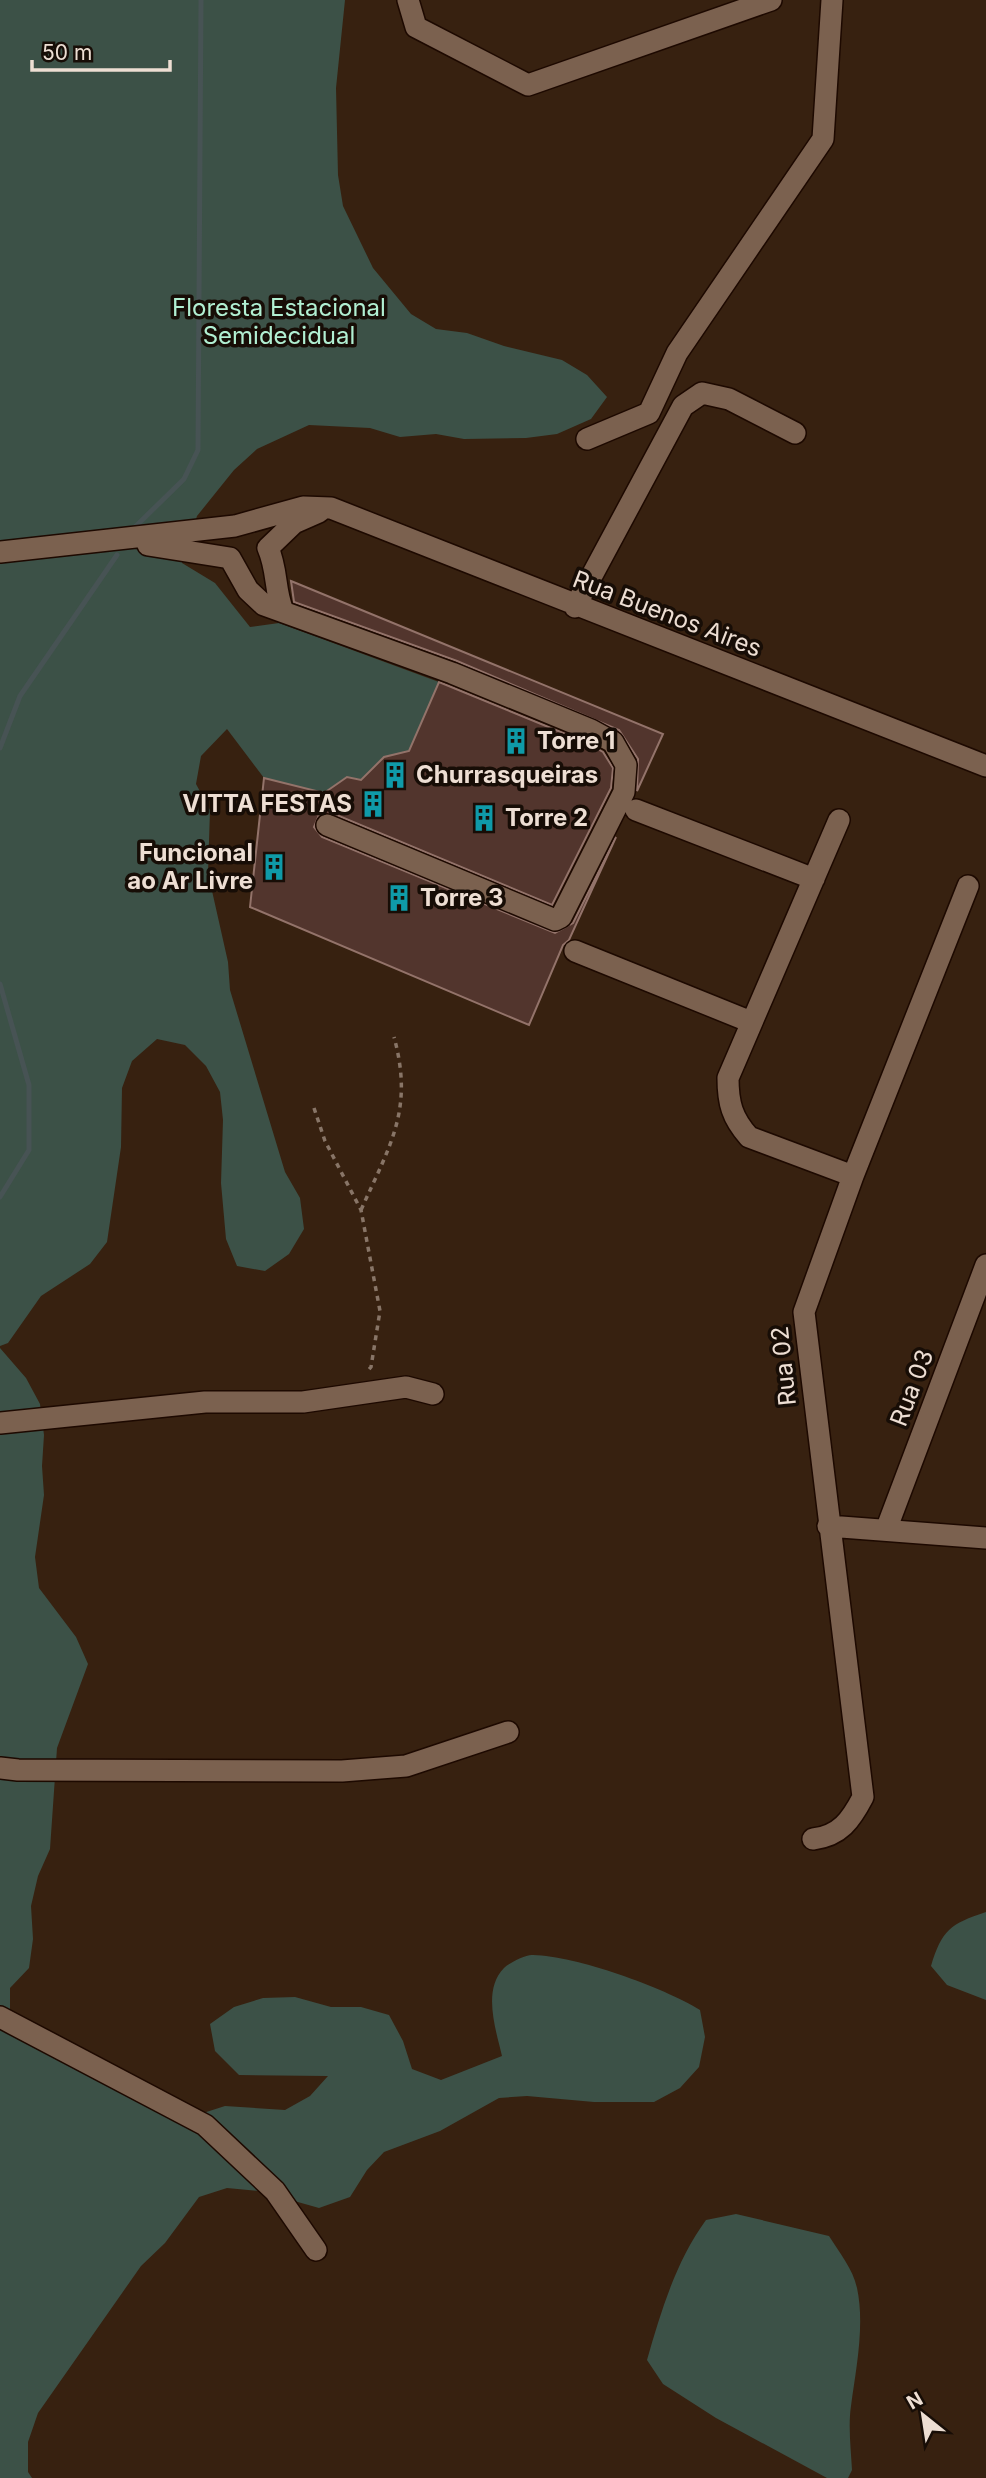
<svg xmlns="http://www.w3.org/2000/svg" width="986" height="2478" font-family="Inter,sans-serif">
<rect width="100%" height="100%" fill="#372110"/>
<!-- green -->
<path fill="#3c5147" d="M0,0H345L336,88L338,175L343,206L373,268L411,314L436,329L467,333L504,346L562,360L587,375L607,397L591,419L557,434L526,438L464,439L436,434L400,437L370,428L309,425L257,449L234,470L197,516L182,563L215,583L250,627L279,623L439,682L409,751L384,757L361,780L347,777L324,793L264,778L227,729L201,756L196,784L210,810L208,873L228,962L230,990L285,1172L300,1198L304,1229L289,1254L265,1271L237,1266L226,1239L221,1183L223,1120L220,1092L206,1066L185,1045L157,1039L132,1061L122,1088L121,1147L107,1242L90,1264L41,1296L8,1343L0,1346Z
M0,1348L26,1378L40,1404L44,1435L42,1466L44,1495L35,1557L39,1588L76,1637L88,1664L57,1748L50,1849L38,1876L31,1906L33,1939L29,1968L10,1988V2018L197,2115L225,2106L285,2110L310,2096L328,2076L239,2075L215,2051L210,2024L234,2007L263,1998L295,1997L331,2007H361L389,2015L403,2041L412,2069L441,2080L502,2056C496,2030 482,1990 504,1968C509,1963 526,1954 533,1955C576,1956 663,1987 700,2010L705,2037L699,2067L680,2088L654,2102H594L527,2096L499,2098L440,2131L384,2152L367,2170L350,2197L319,2208L259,2191L227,2188L199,2197L165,2243L141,2266L38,2413L28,2442V2472L32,2478H0Z
M986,1912V2000L947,1985L931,1966C942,1930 950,1924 986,1912Z
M736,2214L829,2236C839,2252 853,2269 857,2288C865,2325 856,2369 851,2406C848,2426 851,2450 852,2470L848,2478H827L716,2418L663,2384L647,2360C661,2311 676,2261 706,2220Z"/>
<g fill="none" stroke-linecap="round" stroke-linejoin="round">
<!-- stream -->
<path stroke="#475354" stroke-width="5" d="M135,527L184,479L198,450L201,0
M0,748L20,696L117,555
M0,984L29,1085V1150L0,1197"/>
</g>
<!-- building -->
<path fill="#52352d" stroke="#93736a" stroke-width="2" d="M291,581L663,734L637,791L638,759L619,730L457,661L294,602Z
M439,682L585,742L603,752L613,768L611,788L552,905L332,813L319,815L314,827L322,837L555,933L573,923L616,837L569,940L563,945L529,1025L250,907L264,778L324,793L347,777L361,780L384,757L409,751Z"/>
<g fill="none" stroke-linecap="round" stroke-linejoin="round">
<defs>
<path id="minor" d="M408,0L416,27L528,85L771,0
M587,439L649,413L677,353L823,139L832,0
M148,545L230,558L248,590L264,605L452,673L591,730L613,742L626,765L624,792L561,917L555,920L327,825
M0,552L235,526L303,507L331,508L986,766
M575,607L683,406L702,393L729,399L795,433
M283,611C274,589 278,571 268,548L294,523L319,512
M636,810L814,879
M839,820L728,1078C728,1103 732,1118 749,1137L853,1176
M575,951L751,1022
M0,1423L205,1402H303L406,1387L433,1394
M828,1526L986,1538
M886,1530L986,1265
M0,1768L18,1770L342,1771L406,1766L508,1732
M813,1839C840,1836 851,1820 863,1797L804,1312L853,1176L968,886
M0,2017L205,2125L275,2191L316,2250"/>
</defs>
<!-- minor casing -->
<use href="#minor" stroke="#1d0900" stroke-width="24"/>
<!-- path -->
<path stroke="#887567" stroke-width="3.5" stroke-dasharray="5 5" stroke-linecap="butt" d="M314,1108L325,1141L361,1210L380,1311L371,1367L366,1373
M361,1210C390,1145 414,1110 394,1037"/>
<!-- minor -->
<use href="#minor" stroke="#7b614f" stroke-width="21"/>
</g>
<!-- icons -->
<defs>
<symbol id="building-bare" viewBox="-9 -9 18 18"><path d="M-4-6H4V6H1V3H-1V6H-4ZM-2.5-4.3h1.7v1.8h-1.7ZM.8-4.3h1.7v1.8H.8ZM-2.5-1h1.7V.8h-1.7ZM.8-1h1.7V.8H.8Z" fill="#0f9aa8" stroke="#170d06" stroke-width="2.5" paint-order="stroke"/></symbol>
</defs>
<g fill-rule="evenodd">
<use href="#building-bare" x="497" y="722" width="38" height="38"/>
<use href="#building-bare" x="376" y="756" width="38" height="38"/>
<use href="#building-bare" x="354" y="785" width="38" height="38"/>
<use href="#building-bare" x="465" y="799" width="38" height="38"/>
<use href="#building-bare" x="255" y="848" width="38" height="38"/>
<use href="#building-bare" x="380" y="879" width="38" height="38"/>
</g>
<g text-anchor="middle" stroke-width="7" stroke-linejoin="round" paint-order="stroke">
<!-- park labels -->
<g font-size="24" fill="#b1efd2" stroke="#170d06">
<text x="279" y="316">Floresta Estacional<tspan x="279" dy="28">Semidecidual</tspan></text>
</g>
<!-- street labels -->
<g font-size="24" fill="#edded3" stroke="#170d06">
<text transform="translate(667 614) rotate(21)" y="8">Rua Buenos Aires</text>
<text transform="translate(784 1366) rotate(-96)" y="8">Rua 02</text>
<text transform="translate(912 1388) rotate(-69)" y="8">Rua 03</text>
</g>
<!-- poi labels -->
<g font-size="24" font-weight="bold" fill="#edded3" stroke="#170d06" text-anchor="start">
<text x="537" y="749">Torre 1</text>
<text x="416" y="783">Churrasqueiras</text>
<text x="352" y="812" text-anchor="end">VITTA FESTAS</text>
<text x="505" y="826">Torre 2</text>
<text x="253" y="861" text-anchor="end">Funcional<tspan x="253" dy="28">ao Ar Livre</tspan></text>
<text x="420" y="906">Torre 3</text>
</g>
</g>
<!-- north arrow -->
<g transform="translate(923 2415) rotate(330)" stroke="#170d06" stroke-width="5" paint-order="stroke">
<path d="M0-5L12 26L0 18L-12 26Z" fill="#edded3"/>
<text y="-10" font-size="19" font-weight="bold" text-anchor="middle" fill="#edded3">N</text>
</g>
<!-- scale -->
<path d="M32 60v10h138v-10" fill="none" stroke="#edded3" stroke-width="3.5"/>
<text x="42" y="60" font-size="21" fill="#edded3" stroke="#170d06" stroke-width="5" paint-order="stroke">50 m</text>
</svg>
